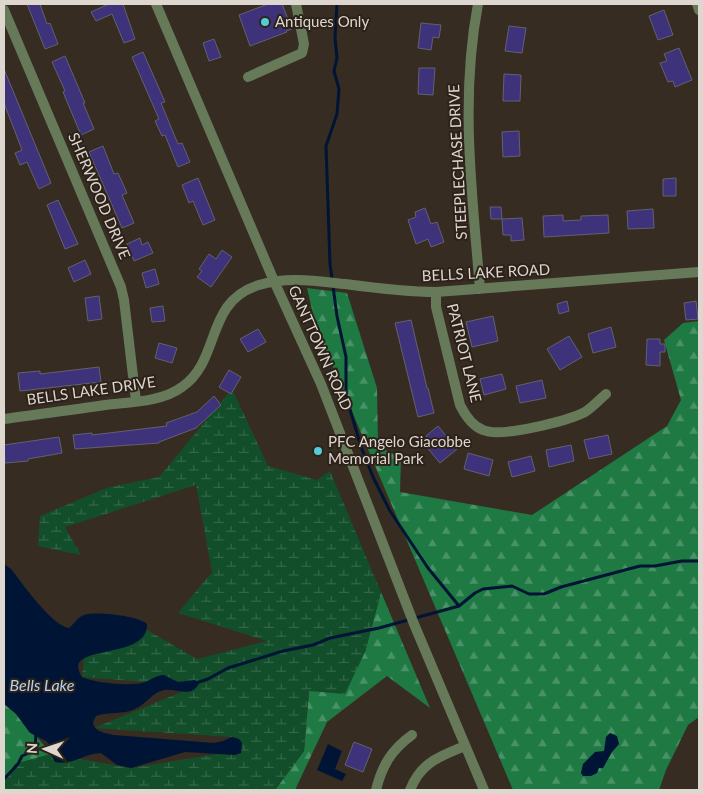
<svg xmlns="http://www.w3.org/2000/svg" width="703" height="794" font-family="Lato,sans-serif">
<defs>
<pattern id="forest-firs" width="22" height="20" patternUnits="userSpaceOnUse" patternTransform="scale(1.25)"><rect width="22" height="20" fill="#1e7943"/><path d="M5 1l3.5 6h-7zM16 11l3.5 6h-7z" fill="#499166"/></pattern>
<pattern id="wetland-marsh" width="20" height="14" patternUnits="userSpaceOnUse" patternTransform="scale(1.25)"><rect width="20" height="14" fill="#124e2a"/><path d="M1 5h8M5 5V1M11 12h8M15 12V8" fill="none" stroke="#346748"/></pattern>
</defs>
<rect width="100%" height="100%" fill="#372c22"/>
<!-- forest -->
<path fill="url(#forest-firs)" d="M307,288L347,293L377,388L378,446L401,458L400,492L532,515L667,426L681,400L664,340L683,323L699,321V717L688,725L666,770L659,790H513L316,327Z
M381,592L430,708L387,676L327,722L295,790H275L304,751L309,691L365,652Z
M4,697L51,754L15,764L4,782Z"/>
<!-- wetland -->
<path fill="url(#wetland-marsh)" d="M232,389L268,466L317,480L330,471L381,592L365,652L345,694L309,691L304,751L275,790H4V782L15,764L51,754L131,768L242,750L232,737L94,728L196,686L82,677L84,657L147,630L197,659L267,641L178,613L212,572L196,485L65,527L81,555L38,546L40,516L109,487L159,477Z"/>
<!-- water -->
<path fill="#001535" d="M4,564L11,569C23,584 51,625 69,628C74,624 78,617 84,615C96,611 139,616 147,624C148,662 59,642 82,677C95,683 127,686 142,683C150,681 156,675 164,675L178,682L195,680L199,683C192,699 176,688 164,690C153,692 145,705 135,709C123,715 109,711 96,716L93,722C94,732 105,733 114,735L214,743L223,741L232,737L239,739L242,743L241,753L235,755L185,752L131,768L117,765L101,753C85,753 72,766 55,762L51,755V746L46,741L30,733L16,714L4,704Z
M610,733L617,736L619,744L612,752L603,768H599L597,773L591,776H583L581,773L583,764L595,752L604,751L606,737Z
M328,744L342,751L335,769L346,774L342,781L317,770Z"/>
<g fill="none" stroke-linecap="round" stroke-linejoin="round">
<!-- stream -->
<path stroke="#001535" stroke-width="3" d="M337,4L335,38L337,58L334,71L339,89L337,114L326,146L330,264L337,316L346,357V396L361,447L373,477L390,511L428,568L459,606
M196,683L208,679L228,668L283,651L313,645L330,638L379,628L459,606L475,593L483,589L512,586L529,594H544L561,587L640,566H655L682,561H699
M4,779L18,764L22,756L35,750L36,733"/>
</g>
<!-- building -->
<path fill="#3e327b" stroke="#626170" d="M27,4H40L47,24L50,23L58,44L45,49Z
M109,4H123L135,39L124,43L112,14L96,21L91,12Z
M268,4H282L292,29L286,31L287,32L250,46L239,15Z
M664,10L673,35L658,40L649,16Z
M421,23L441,25L439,38L433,37L431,50L418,48Z
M509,26L526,28L522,53L505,51Z
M214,39L221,57L209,61L203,43Z
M679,48L692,80L675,87L673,81L668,82L660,63L667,61L664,54Z
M143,52L165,102L161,103L178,144L182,143L190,162L178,167L165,135L162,136L155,121L159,119L132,57Z
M65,56L85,103H83L94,129L81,135L63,92L65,91L52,62Z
M419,68H435L433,95L418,94Z
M4,69L51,183L39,189L27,162L20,165L15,153L22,150L4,103Z
M504,74L521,75L520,101H503Z
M519,131L520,156L503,157L502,132Z
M103,146L114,174L118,173L127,193L122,195L134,223L122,228L89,152Z
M198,178L215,220L203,225L193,201L189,203L182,185Z
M676,178V196H663V179Z
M58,200L78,244L65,249L47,205Z
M490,207H501L502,219H491Z
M425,208L431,224L437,222L444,242L431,247L428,239L416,244L408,220L416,217L415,212Z
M653,209L654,228L628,229L627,211Z
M563,215V221L581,220V216L608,215L609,233L544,237L543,216Z
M522,218L524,240L511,241V235H503L502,219Z
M140,238L142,245L148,242L153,253L134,261L127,244Z
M222,250L232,257L211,287L197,277L202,271L199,269L209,254L216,259Z
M85,260L91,274L74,282L68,268Z
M155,269L159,284L146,288L142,273Z
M99,296L102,319L88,321L85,298Z
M567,301L569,311L559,314L557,304Z
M696,301L698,319L686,320L684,303Z
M163,306L165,321L152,322L150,308Z
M493,316L498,341L472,347L466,322Z
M411,320L427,388H428L434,413L418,417L395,323Z
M611,327L616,347L593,353L588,334Z
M258,329L266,342L248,352L240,339Z
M569,336L582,357L560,370L547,349Z
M647,339H660V344H665V352H660V366L646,365Z
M159,343L177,348L172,363L155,358Z
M99,367L101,382L20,391L18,373L40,371V374Z
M229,370L241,377L231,394L219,387Z
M502,374L506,389L484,395L480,379Z
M542,380L546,398L520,403L516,386Z
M214,396L221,405L196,428L159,442V443L75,449L73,435L92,433V435L167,426L166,423L197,412Z
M438,426L457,449L440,463L425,445L430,441L426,436Z
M608,435L612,454L589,459L584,440Z
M59,437L62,453L28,459V461L5,463L4,445Z
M571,445L574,461L549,467L546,450Z
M468,453L493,460L489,476L464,469Z
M531,456L535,471L512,477L508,462Z
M354,742L372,749L363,772L345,765Z"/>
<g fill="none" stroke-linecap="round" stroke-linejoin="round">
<!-- minor -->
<path stroke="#667a59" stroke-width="10" d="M156,4L274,281L321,384L414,624L484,790
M478,4C460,99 472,193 480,289
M697,4L699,10
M4,10L121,287L124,300L136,401
M248,77L302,53L304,44L296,4
M436,292V307L460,405C465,415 472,426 483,430C501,438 567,421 585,412C593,407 599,400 606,394
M4,419C38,414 72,410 105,405C130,402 162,402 182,387C222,359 204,302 259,285C287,276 317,281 345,284C375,288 405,292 436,292L699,272
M376,790C382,766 391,750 412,735
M410,790C421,762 439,757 465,746"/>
</g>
<!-- markers -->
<g fill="#52ccd6" stroke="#2d2219" stroke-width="2">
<circle cx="265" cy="22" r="5"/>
<circle cx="318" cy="451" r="5"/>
</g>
<g text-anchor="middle" stroke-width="4" stroke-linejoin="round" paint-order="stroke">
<!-- poi labels -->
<g font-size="15" fill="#ded7d0" stroke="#2d2219" text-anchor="start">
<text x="275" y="27">Antiques Only</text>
<text x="328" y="447">PFC Angelo Giacobbe<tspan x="328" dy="17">Memorial Park</tspan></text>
</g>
<!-- street labels -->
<g font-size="15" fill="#ded7d0" stroke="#2d2219">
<text transform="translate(458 162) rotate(-93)" y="5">STEEPLECHASE DRIVE</text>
<text transform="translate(99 196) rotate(67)" y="5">SHERWOOD DRIVE</text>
<text transform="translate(486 273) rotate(-3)" y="5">BELLS LAKE ROAD</text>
<text transform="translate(320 348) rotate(66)" y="5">GANTTOWN ROAD</text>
<text transform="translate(464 353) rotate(76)" y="5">PATRIOT LANE</text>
<text transform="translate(91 391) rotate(-8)" y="5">BELLS LAKE DRIVE</text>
</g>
<!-- water labels -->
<g font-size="16" font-style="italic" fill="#b2d0f4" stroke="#2d2219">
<text x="42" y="691">Bells Lake</text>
</g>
</g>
<!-- border -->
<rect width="703" height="794" fill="none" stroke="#ded7d0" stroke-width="10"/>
<!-- north arrow -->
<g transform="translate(45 749) rotate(273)" stroke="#2d2219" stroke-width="4" paint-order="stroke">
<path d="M0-4L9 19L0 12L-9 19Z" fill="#ded7d0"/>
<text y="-8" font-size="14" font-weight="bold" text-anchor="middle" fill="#ded7d0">N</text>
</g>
</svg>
